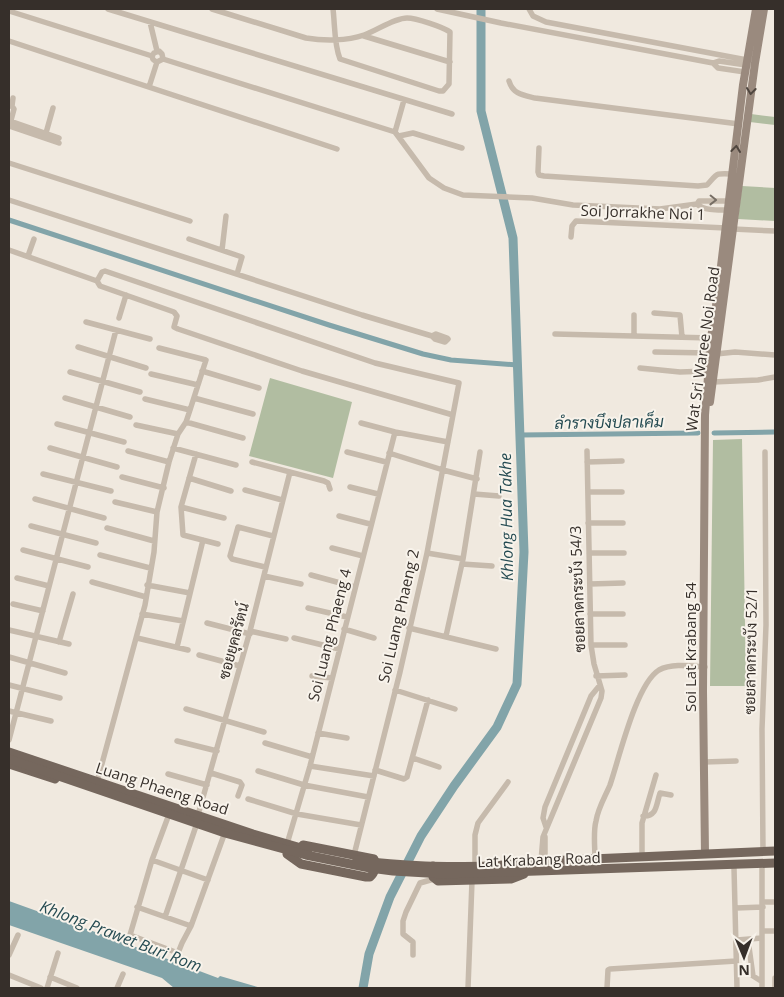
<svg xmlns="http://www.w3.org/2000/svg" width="784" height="997" font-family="'Open Sans',Sarabun,sans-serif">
<rect width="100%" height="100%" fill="#f0e9df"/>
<!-- green -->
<path fill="#b1bda1" d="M751,114L775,117V125L750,122Z
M742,186L775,188V221L738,219Z
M270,378L352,402L333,478L249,456Z
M742,439L746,686H710L713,440Z"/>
<!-- water -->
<path fill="#82a4a9" d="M9,901L109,937L218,978L220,976L261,988H193L188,987L187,988H174L162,978L9,925Z"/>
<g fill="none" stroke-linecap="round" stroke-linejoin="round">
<!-- canal -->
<path stroke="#82a4a9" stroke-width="5" d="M9,220L329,325L423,354L451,360L517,365
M714,433L775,432
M520,435L698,433"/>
<!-- river -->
<path stroke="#82a4a9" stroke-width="9" d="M363,988L369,954L390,897L421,836L454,786L497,727L517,684L524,552L513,238L481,111V9"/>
<!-- minor -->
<path stroke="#c6baac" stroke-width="5.5" d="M108,9L452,114
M212,9L306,38C324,41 347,41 364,35C376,31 394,18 407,18C416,18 443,27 450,32L449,84L443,91H439L340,59C334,44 335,25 333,9
M437,9L501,23L713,63L719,61L746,65
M529,9L533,16L546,22L747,60
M9,11L152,56
M150,22L157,51
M364,36L450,62
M9,41L337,149
M163,59L395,132L429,178L444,188L463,195L532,198L573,205L660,209L697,204L699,201H729
M713,63L718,68L745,72
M509,81C513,94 522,95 535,98L739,124
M149,87L157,62L163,59L162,54L159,51L154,53C151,57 152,60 157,62
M9,106H12L14,109L10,124
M12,106L13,98
M10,121L59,138
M9,126L59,143
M395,132L404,100
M46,133L53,108
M399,136L413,133L462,148
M539,148L538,172L539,175L544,176L698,186L707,185C718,173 715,173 733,174
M9,163L190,221
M9,200L362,315L432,336L435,339L445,342L448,339L447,338L436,334L432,336
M697,204C704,211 719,210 728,210
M733,229L775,231
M571,237L572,226L576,221L726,228
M189,239L242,257L237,274
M9,250L97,281L100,286L174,312L177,316L174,327L178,329L302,371L453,415
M222,250L226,216
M28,256L34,239
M97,281L102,272L105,271L375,363L459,383L427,553L400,672L354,855
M654,313L680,315L682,337
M119,318L126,295
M86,322L150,339
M555,334L711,338
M634,336V315
M78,347L146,368
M655,352L709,353
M716,354L735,352L775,355
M640,368L680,372L708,371
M202,371L259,388
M70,372L140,392
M151,374L198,385
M713,382L758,380L775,377
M65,398L130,417
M194,398L253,414
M145,399L190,410
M186,422L243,438
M361,423L395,432L448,442
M57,424L124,442
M136,425L178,434
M50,448L117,467
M173,448L236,465
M128,451L169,462
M347,452L386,462
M389,453L443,470L477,479
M196,454L181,507L183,535L218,544
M252,462L324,481L328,483L330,489
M587,462L622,461
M43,474L111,491
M122,477L164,488
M189,478L231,491
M350,487L378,494
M245,490L282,500
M588,492H622
M474,494L499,496
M35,499L104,518
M115,502L157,512
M181,507L224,518
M339,516L370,524
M588,523H623
M31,526L96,543
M107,528L154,541
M332,548L363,556
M23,550L88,567
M427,553L463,559
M589,553H624
M100,555L150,568
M462,564L492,566
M265,567L232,559L230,556L238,527L273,536
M311,575L355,587
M264,576L301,584
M17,578L49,586
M92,582L146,597
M590,584L623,583
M147,585L190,593
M13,604L43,611
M308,608L347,617
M142,614L183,621
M590,614H623
M207,623L250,634
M409,628L496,649
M344,629L374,638
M9,630L69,644
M250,631L286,639
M446,636L463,559L480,452
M137,638L188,650
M294,638L339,649
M59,642L73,594
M591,645H625
M177,647L203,540
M199,655L240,666
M9,657L65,673
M312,676L332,678
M596,676L625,675
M9,685L60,698
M395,690L455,709
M186,709L264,732
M9,711L51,721
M318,733L347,738
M9,740L116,330
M177,741L217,751
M265,743L312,757
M413,758L439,767
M704,762L736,761
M310,766L374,776
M375,770L404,779L407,777L428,700
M258,771L304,785L368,797
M211,773L240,782L242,785L238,796
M168,774L207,785
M97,782L145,605L154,552L157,512L169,462L178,434L186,422L190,410L206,360L159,348
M248,799L297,814L361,825
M198,815L250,631L290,472
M643,816C657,817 656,805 660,793L671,795
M168,817L152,860L130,935L178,953L182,943L191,926L224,835
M546,827L543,818L545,807L591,696L600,685
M545,837V861
M287,844L310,766L395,432
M763,851L762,729L766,625L765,452
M642,856V823L656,775
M595,859C595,847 593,832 596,821C598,808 605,797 610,785C619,759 636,684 659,670C672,663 691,666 705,667
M152,860L208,880
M541,861L543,837L601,698L602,691L594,664L591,645L587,451
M475,862V835L478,823L508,782
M734,868L737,988
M763,902H775
M137,907L191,926
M736,908L763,907
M165,917L196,826
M763,931H775
M737,940L762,938
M748,940L753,976L761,981
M9,955L18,935
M413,955V942L403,934V921L406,912L420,883L434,879
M9,975L41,988
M50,977L77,988
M47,988L58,953
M117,988L123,974
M468,988L472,881
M607,988L608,970L610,969L736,961
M762,988V867
M775,988V978"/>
<!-- secondary -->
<path stroke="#9a8a7e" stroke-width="8" d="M710,402L755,63L764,9
M705,854L703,691L705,415L711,338L717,299L743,85L756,9"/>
<!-- primary -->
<path stroke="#75675d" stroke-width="9" d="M9,752L253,834L308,850
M9,764L55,779
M287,854L301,864L366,877H370C375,873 377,864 374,859L303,845
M433,866V877L438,881L511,879L524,874
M493,866L545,861L775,851"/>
<!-- primary-bridge -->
<path stroke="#75675d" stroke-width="9" d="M9,759L225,833L306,855L370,868L393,871L444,874L775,863
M357,860C403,867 447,867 493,866"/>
</g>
<!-- one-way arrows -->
<defs><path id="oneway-chevron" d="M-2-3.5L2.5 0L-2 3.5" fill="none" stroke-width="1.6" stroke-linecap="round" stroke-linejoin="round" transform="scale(1.25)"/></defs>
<g stroke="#4f463f">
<use href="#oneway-chevron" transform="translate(751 91) rotate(97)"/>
<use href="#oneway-chevron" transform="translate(736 149) rotate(-83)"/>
</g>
<use stroke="#776e64" href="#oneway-chevron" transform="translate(713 200) rotate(1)"/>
<g text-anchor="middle" stroke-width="4" stroke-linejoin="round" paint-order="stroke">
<!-- street labels -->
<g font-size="15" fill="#362f2a" stroke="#f8f3eb">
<text transform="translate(643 213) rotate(2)" y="5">Soi Jorrakhe Noi 1</text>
<text transform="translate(703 349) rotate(-82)" y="5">Wat Sri Waree Noi Road</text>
<text transform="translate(578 589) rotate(-92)" y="5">ซอยลาดกระบัง 54/3</text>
<text transform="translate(399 616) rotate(-77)" y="5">Soi Luang Phaeng 2</text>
<text transform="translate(330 635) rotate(-76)" y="5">Soi Luang Phaeng 4</text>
<text transform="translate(234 641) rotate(-75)" y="5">ซอยยุคลรัตน์</text>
<text transform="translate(691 647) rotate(-90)" y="5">Soi Lat Krabang 54</text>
<text transform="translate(751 651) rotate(-89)" y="5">ซอยลาดกระบัง 52/1</text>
<text transform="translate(162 789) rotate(18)" y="5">Luang Phaeng Road</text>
<text transform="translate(539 860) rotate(-2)" y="5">Lat Krabang Road</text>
</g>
<!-- water labels -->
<g font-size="16" font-style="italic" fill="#254b52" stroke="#f8f3eb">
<text transform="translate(609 422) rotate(-1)" y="6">ลำรางบึงปลาเค็ม</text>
<text transform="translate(506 517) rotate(-91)" y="6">Khlong Hua Takhe</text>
<text transform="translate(121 936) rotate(21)" y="6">Khlong Prawet Buri Rom</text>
</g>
</g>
<!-- border -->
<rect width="784" height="997" fill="none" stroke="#362f2a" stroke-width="20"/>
<!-- north arrow -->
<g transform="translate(744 957) rotate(179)" stroke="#f8f3eb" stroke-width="4" paint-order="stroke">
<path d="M0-4L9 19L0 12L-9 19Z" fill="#362f2a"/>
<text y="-8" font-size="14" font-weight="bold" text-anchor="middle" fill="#362f2a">N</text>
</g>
</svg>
